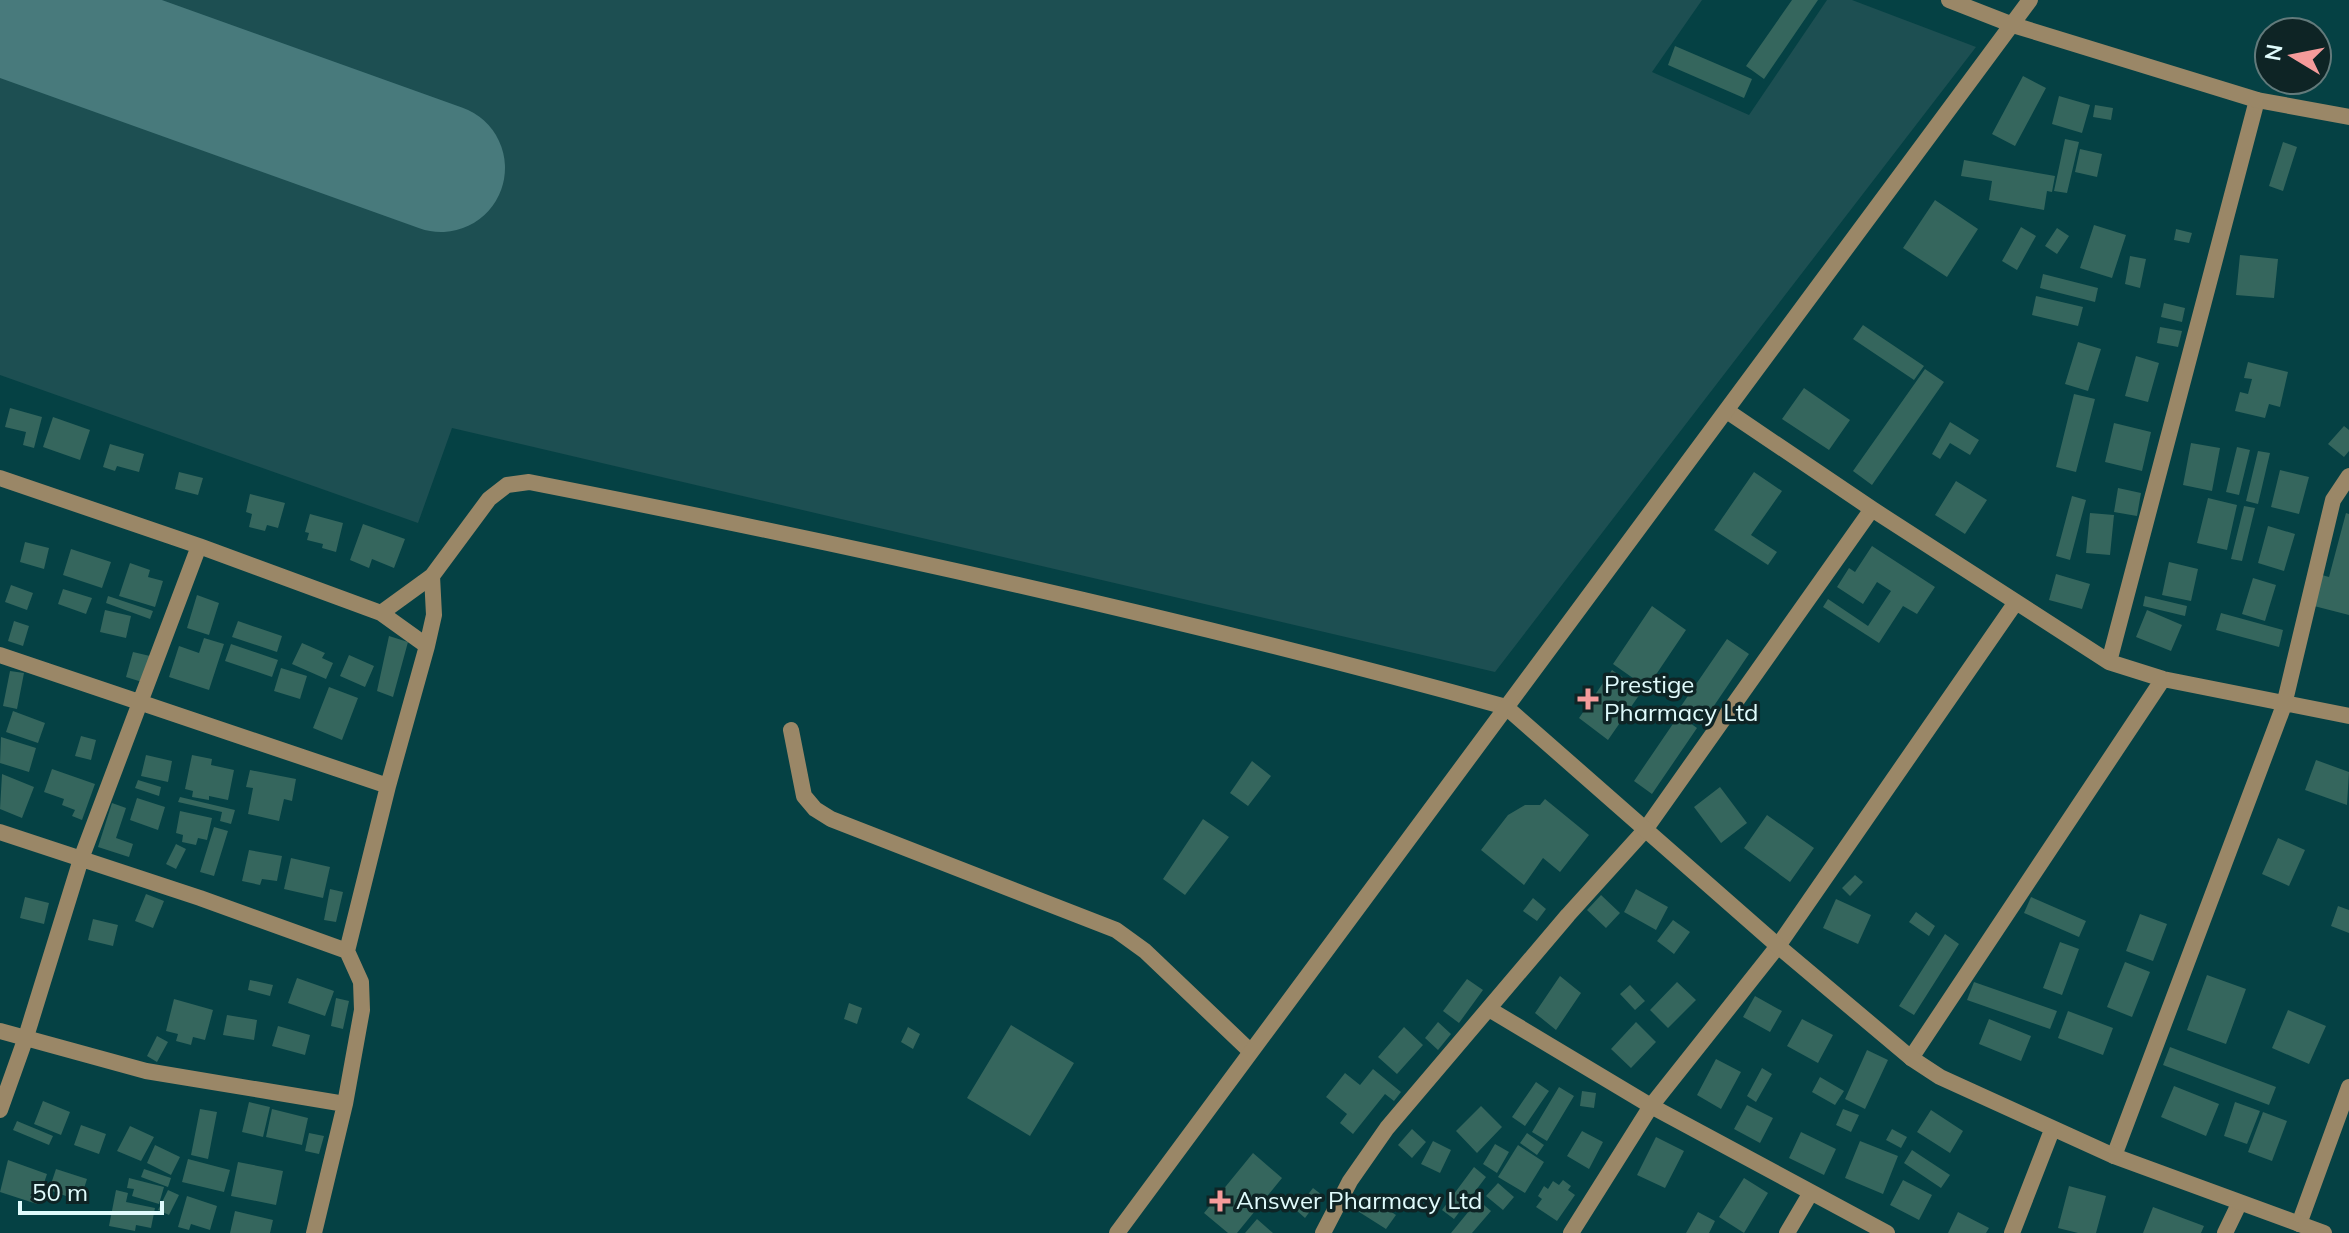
<svg xmlns="http://www.w3.org/2000/svg" width="2349" height="1233" font-family="Mulish,sans-serif">
<rect width="100%" height="100%" fill="#054144"/>
<!-- built -->
<path fill="#1d4f52" d="M0,0H1702L1652,72L1749,115L1827,0H1852L1976,47L1495,672L452,428L418,523L0,375Z"/>
<g fill="none" stroke-linecap="round" stroke-linejoin="round">
<!-- runway -->
<path stroke="#487a7c" stroke-width="128" d="M0,10L441,168"/>
</g>
<!-- building -->
<path fill="#35665d" d="M1792,0H1818L1764,79L1746,66Z
M1675,46L1752,79L1744,98L1668,65Z
M2023,76L2046,88L2015,146L1992,134Z
M2059,96L2090,105L2082,133L2052,124Z
M2095,105L2113,108L2111,120L2093,117Z
M2065,139L2079,142L2067,193L2054,191Z
M2283,142L2297,147L2283,191L2269,186Z
M2080,149L2102,154L2097,177L2075,172Z
M1964,160L2055,176L2052,192L2047,191L2044,210L1989,200L1992,181L1961,176Z
M1935,200L1978,229L1947,277L1903,248Z
M2094,225L2126,235L2112,278L2080,268Z
M2021,227L2036,236L2017,270L2002,261Z
M2057,228L2069,236L2057,254L2045,246Z
M2176,229L2192,233L2189,243L2174,240Z
M2240,255L2278,259L2274,298L2236,295Z
M2130,256L2146,259L2140,288L2125,284Z
M2043,274L2098,288L2095,302L2040,288Z
M2036,296L2083,307L2078,326L2032,315Z
M2164,303L2185,308L2182,322L2161,317Z
M1863,325L1924,366L1914,380L1853,339Z
M2160,327L2182,331L2178,347L2157,343Z
M2078,342L2101,349L2088,391L2065,384Z
M2136,356L2159,363L2148,402L2125,396Z
M2248,362L2288,372L2280,407L2269,404L2265,418L2235,411L2240,392L2248,394L2252,379L2244,378Z
M1925,369L1944,382L1872,485L1853,471Z
M1804,388L1850,420L1829,450L1782,419Z
M2074,394L2095,399L2076,472L2056,467Z
M10,408L42,417L34,448L23,445L26,432L5,427Z
M53,417L90,430L80,460L43,447Z
M1950,422L1979,440L1970,455L1950,443L1940,459L1932,454Z
M2114,423L2151,432L2142,471L2105,462Z
M2344,426L2349,430V451L2344,457L2328,444Z
M2191,443L2220,448L2212,491L2183,485Z
M110,444L144,454L139,472L117,466L115,471L103,467Z
M2237,447L2250,450L2239,495L2226,492Z
M2258,451L2270,453L2258,504L2246,501Z
M2280,470L2309,477L2299,514L2271,507Z
M179,472L203,478L198,495L175,489Z
M1754,472L1782,491L1751,535L1777,552L1768,565L1714,530Z
M1956,481L1987,500L1965,534L1935,515Z
M2118,488L2141,493L2137,516L2114,512Z
M250,494L285,503L278,528L267,525L265,531L249,527L252,514L246,512Z
M2072,496L2086,500L2070,560L2056,556Z
M2208,498L2237,505L2227,550L2197,543Z
M2244,506L2255,508L2242,561L2231,559Z
M2090,513L2114,515L2110,555L2086,553Z
M2346,513L2349,514V615L2314,606L2322,575L2329,577Z
M310,514L343,523L336,552L322,548L323,544L307,540L309,533L305,532Z
M363,524L405,539L394,568L372,559L369,568L350,560Z
M2268,526L2295,534L2284,571L2258,563Z
M25,542L49,548L44,569L20,562Z
M1872,546L1935,587L1917,614L1903,606L1879,643L1823,607L1828,599L1868,626L1891,591L1877,582L1863,604L1837,587L1849,568L1855,572Z
M71,549L111,562L102,588L63,575Z
M2169,562L2198,569L2191,601L2162,595Z
M130,563L150,570L148,577L163,581L155,607L119,596Z
M2056,574L2090,584L2082,609L2049,600Z
M2253,578L2276,585L2265,621L2242,614Z
M11,585L33,593L27,610L5,602Z
M63,589L92,598L86,614L58,604Z
M197,595L219,603L209,635L187,628Z
M108,596L153,611L150,619L106,603Z
M2145,596L2187,606L2185,616L2143,606Z
M1652,606L1686,630L1647,688L1613,664Z
M105,610L131,616L126,638L100,632Z
M2147,610L2182,625L2171,651L2136,637Z
M2221,613L2283,630L2279,647L2216,630Z
M14,621L29,626L23,646L8,641Z
M238,621L282,636L277,652L232,637Z
M389,636L408,642L393,697L377,691Z
M204,638L224,644L209,690L169,677L179,646L199,653Z
M1727,639L1749,654L1701,725L1679,709Z
M302,643L325,653L322,658L333,663L326,679L292,664Z
M231,644L278,660L272,677L225,661Z
M133,652L150,656L142,682L126,677Z
M349,655L374,666L365,687L340,676Z
M281,668L307,676L300,699L274,691Z
M1612,670L1642,691L1608,740L1579,718Z
M10,671L24,673L17,709L3,706Z
M329,687L358,698L342,740L313,728Z
M13,711L45,723L38,743L6,732Z
M1679,715L1697,728L1652,794L1634,781Z
M81,736L96,740L91,760L75,756Z
M1,737L36,748L29,772L0,763Z
M146,755L172,761L168,782L141,776Z
M192,755L212,759L211,765L234,770L228,800L209,796V800L192,797L193,791L185,789Z
M2316,760L2349,772L2347,805L2305,790Z
M1252,761L1271,776L1248,806L1230,793Z
M52,769L95,784L82,820L72,816L75,810L62,805L64,799L44,792Z
M250,770L296,779L292,801L284,799L279,821L248,814L253,788L246,787Z
M2,774L34,787L22,818L0,809Z
M138,780L161,787L159,796L135,788Z
M1720,787L1747,823L1721,843L1694,807Z
M180,797L235,810L231,824L220,821L222,812L178,802Z
M137,798L165,807L158,830L130,820Z
M1545,799L1589,835L1560,872L1543,858L1524,885L1481,850L1508,815L1525,805H1540Z
M112,803L126,808L116,838L133,844L129,857L98,847Z
M180,811L212,818L207,840L198,838L196,845L182,842L183,835L176,833Z
M1767,815L1814,848L1790,882L1744,848Z
M1203,819L1229,837L1185,895L1163,879Z
M214,827L228,831L214,876L200,872Z
M2278,838L2305,850L2289,886L2262,874Z
M176,844L186,849L176,869L166,864Z
M249,850L282,856L277,881L262,879L260,885L242,881Z
M291,858L330,867L323,898L284,889Z
M1855,875L1863,882L1850,896L1842,888Z
M330,889L343,892L336,922L324,920Z
M1636,889L1668,907L1656,930L1624,912Z
M146,894L164,901L153,928L135,921Z
M1601,895L1620,913L1606,928L1587,910Z
M25,897L49,903L44,924L20,918Z
M2031,897L2086,921L2079,937L2024,913Z
M1533,898L1546,909L1537,921L1523,911Z
M1836,899L1871,915L1858,944L1823,928Z
M2338,906L2349,910V933L2331,926Z
M1916,912L1935,926L1929,936L1909,922Z
M2140,914L2167,924L2153,961L2126,951Z
M93,919L118,925L113,946L88,940Z
M1673,920L1690,932L1674,954L1657,941Z
M1945,934L1959,944L1914,1015L1899,1006Z
M2060,942L2079,949L2062,995L2043,988Z
M2125,962L2150,972L2132,1017L2107,1007Z
M2207,975L2246,989L2226,1044L2187,1030Z
M1560,976L1581,993L1556,1030L1535,1013Z
M297,978L334,991L325,1016L288,1003Z
M1467,979L1483,990L1459,1023L1443,1011Z
M250,980L273,985L270,996L248,990Z
M1677,982L1696,1000L1668,1028L1650,1010Z
M1974,982L2057,1011L2050,1029L1967,1000Z
M1630,985L1645,1001L1635,1010L1620,994Z
M1755,996L1782,1011L1770,1032L1743,1017Z
M336,998L349,1001L343,1029L331,1026Z
M174,999L213,1010L205,1040L193,1037L191,1045L176,1041L178,1034L166,1031Z
M849,1003L862,1008L857,1024L844,1019Z
M2288,1010L2326,1026L2309,1064L2272,1048Z
M2068,1011L2113,1028L2103,1055L2058,1038Z
M227,1015L257,1020L254,1040L223,1035Z
M1802,1019L1833,1035L1818,1063L1787,1046Z
M1989,1019L2031,1036L2021,1061L1979,1044Z
M1438,1022L1451,1034L1438,1050L1425,1038Z
M1636,1022L1656,1042L1631,1068L1611,1049Z
M1011,1025L1074,1063L1030,1136L967,1098Z
M278,1026L310,1035L305,1055L272,1046Z
M908,1027L920,1034L913,1049L901,1042Z
M1404,1027L1423,1045L1397,1074L1378,1057Z
M157,1036L168,1042L157,1062L147,1056Z
M2170,1047L2276,1087L2269,1105L2163,1065Z
M1867,1050L1888,1060L1865,1109L1845,1099Z
M1716,1059L1741,1072L1721,1109L1697,1095Z
M1762,1068L1772,1074L1756,1102L1747,1096Z
M1373,1069L1401,1092L1394,1101L1385,1094L1353,1134L1340,1123L1347,1114L1326,1097L1345,1073L1360,1085Z
M1820,1077L1844,1091L1835,1105L1812,1092Z
M1536,1082L1549,1091L1525,1126L1512,1117Z
M2174,1086L2219,1104L2206,1136L2161,1117Z
M1559,1087L1574,1096L1547,1141L1532,1132Z
M1582,1091L1596,1093L1594,1108L1580,1106Z
M43,1101L70,1112L61,1135L34,1124Z
M249,1102L270,1107L263,1137L242,1132Z
M2235,1102L2260,1111L2247,1144L2224,1136Z
M1747,1105L1773,1118L1760,1143L1734,1129Z
M1481,1106L1502,1127L1477,1153L1456,1131Z
M200,1109L217,1112L208,1159L191,1155Z
M272,1109L308,1118L302,1145L266,1137Z
M1843,1109L1859,1115L1851,1132L1836,1125Z
M1931,1110L1963,1131L1950,1153L1917,1132Z
M2263,1112L2287,1121L2272,1161L2248,1152Z
M17,1121L53,1136L49,1145L13,1130Z
M81,1125L106,1134L99,1154L74,1145Z
M130,1126L154,1137L141,1161L117,1151Z
M1412,1129L1426,1142L1412,1158L1398,1145Z
M1892,1129L1907,1137L1901,1148L1886,1140Z
M1582,1131L1603,1142L1589,1169L1567,1156Z
M1801,1132L1836,1149L1824,1175L1789,1158Z
M309,1133L324,1136L319,1154L305,1151Z
M1527,1133L1544,1145L1537,1155L1520,1143Z
M1656,1137L1684,1151L1665,1188L1637,1175Z
M1433,1141L1451,1150L1440,1173L1421,1164Z
M1860,1141L1898,1156L1883,1194L1845,1178Z
M1495,1144L1509,1152L1497,1173L1483,1164Z
M155,1145L180,1157L171,1175L147,1163Z
M1518,1145L1544,1162L1525,1193L1498,1177Z
M1912,1150L1950,1175L1941,1188L1904,1163Z
M1253,1153L1282,1178L1237,1233H1228L1204,1213Z
M188,1159L230,1170L224,1192L182,1182Z
M8,1160L47,1174L37,1204L0,1192Z
M238,1162L283,1171L276,1205L231,1196Z
M1474,1167L1486,1177L1454,1219L1442,1210Z
M56,1169L87,1179L80,1201L49,1190Z
M144,1169L171,1178L168,1187L141,1177Z
M129,1178L164,1187L159,1204L132,1196L134,1189L127,1188Z
M1744,1178L1768,1193L1744,1233L1719,1217Z
M1563,1180L1571,1186L1568,1190L1575,1195L1557,1221L1536,1207L1542,1199L1538,1196L1544,1186L1548,1189L1553,1181L1559,1185Z
M1903,1180L1932,1195L1919,1220L1890,1205Z
M1498,1183L1514,1197L1503,1210L1486,1196Z
M2069,1186L2106,1196L2096,1233H2078L2058,1228Z
M1313,1188L1322,1195L1305,1218L1296,1210Z
M116,1190L128,1193L126,1202L155,1208L151,1228L136,1225L135,1231L109,1226Z
M168,1190L179,1195L169,1215L158,1210Z
M1366,1195L1396,1215L1386,1229L1356,1210Z
M187,1196L217,1206L210,1230L191,1224L189,1230L178,1227Z
M1478,1200L1491,1211L1472,1233H1451Z
M2153,1207L2204,1226L2201,1233H2143Z
M235,1211L273,1220L270,1233H230Z
M1698,1212L1715,1221L1709,1233H1686Z
M1958,1212L1989,1228L1986,1233H1948Z
M1257,1219L1273,1233H1245Z"/>
<g fill="none" stroke-linecap="round" stroke-linejoin="round">
<!-- minor -->
<path stroke="#9a8767" stroke-width="16" d="M1727,411L1872,509L2109,662L2163,679L2349,716
M0,478L199,546L381,613L427,646
M381,613L432,576
M0,655L388,786
M2109,662L2257,100
M791,730L804,796L815,809L831,819L1116,930L1145,951L1250,1051
M0,832L200,898L347,951
M1489,1009L1651,1106L1887,1233
M0,1031L146,1071L345,1104
M1911,1058L2163,679
M0,1110L25,1040L81,859L199,546
M2114,1156L2284,705L2333,500L2349,476
M2299,1224L2349,1087
M314,1233L345,1104L362,1010L361,982L347,951L388,786L427,646L434,615L432,576L489,499L507,485L529,482C856,546 1184,618 1506,707
M1323,1233L1350,1181L1387,1128L1568,915L1645,830L1872,509
M1571,1233L1651,1106L1778,946L2016,602
M1787,1233L1810,1194
M2225,1233L2239,1204"/>
<!-- tertiary -->
<path stroke="#9a8767" stroke-width="16" d="M1949,0L2013,25L2257,100L2349,117
M1506,707L1778,946L1911,1058L1940,1077L2114,1156L2324,1233
M1117,1233L2030,0
M2012,1233L2052,1130"/>
</g>
<!-- markers -->
<g fill="#f59b9b" stroke="#0e2425" stroke-width="3">
<path d="M1584 687h8v8h8v8h-8v8h-8v-8h-8v-8h8z"/>
<path d="M1216 1189h8v8h8v8h-8v8h-8v-8h-8v-8h8z"/>
</g>
<g text-anchor="middle" stroke-width="7" stroke-linejoin="round" paint-order="stroke">
<!-- poi labels -->
<g font-size="24" fill="#e0fbfc" stroke="#0e2425" text-anchor="start">
<text x="1604" y="693">Prestige<tspan x="1604" dy="28">Pharmacy Ltd</tspan></text>
<text x="1236" y="1209">Answer Pharmacy Ltd</text>
</g>
</g>
<!-- north arrow -->
<g transform="translate(2293 56) rotate(280)"><circle r="38" fill="#0e2425" stroke="#627a7b" stroke-width="2"/>
<path d="M0-6L14 30L0 20L-14 30Z" fill="#f59b9b"/>
<text y="-12" font-size="22" font-weight="bold" text-anchor="middle" fill="#e0fbfc">N</text>
</g>
<!-- scale -->
<path d="M20 1201v12h142v-12" fill="none" stroke="#e0fbfc" stroke-width="4"/>
<text x="32" y="1201" font-size="24" fill="#e0fbfc" stroke="#0e2425" stroke-width="6" paint-order="stroke">50 m</text>
</svg>
